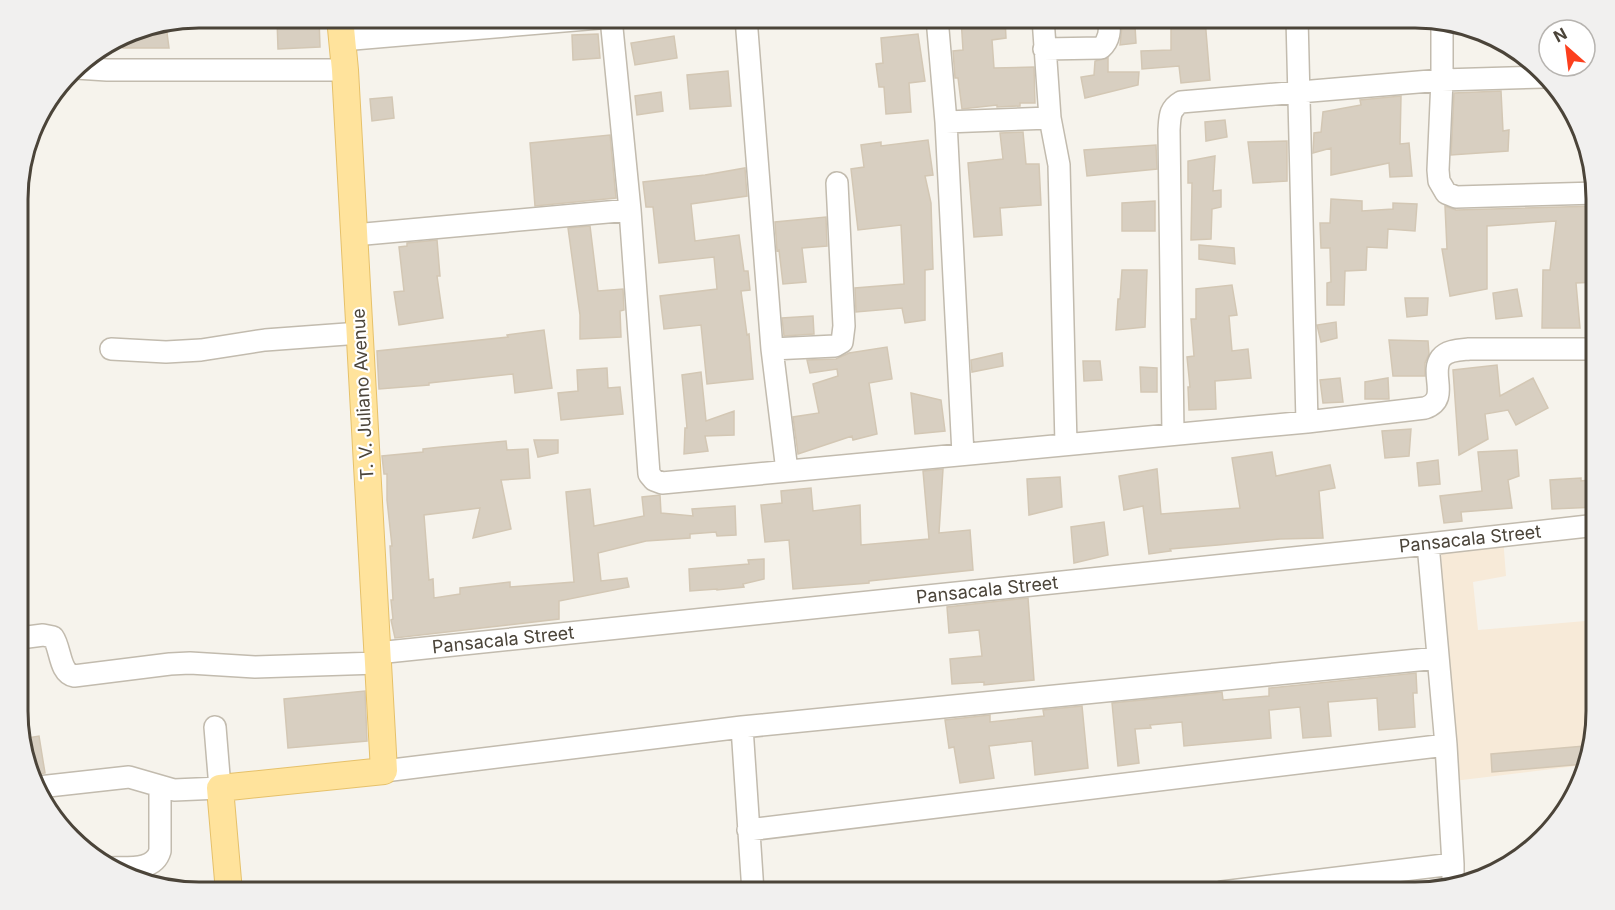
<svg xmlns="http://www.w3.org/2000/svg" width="1615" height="910" font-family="Inter,sans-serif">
<rect width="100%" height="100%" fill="#f6f3ec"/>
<!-- commercial -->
<path fill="#f7ead8" d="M1503,537L1506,576L1473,582L1478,630L1597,620V722L1584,765L1454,781L1441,552Z"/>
<!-- building -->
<path fill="#d8cfc1" stroke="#d3c7b4" stroke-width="1.5" d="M319,18L320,47L278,49L277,19Z
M961,18H1005L1006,38L992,40L994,68L1034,67L1035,103H1020V106L997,107V105L962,109L958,78H955L953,51L963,50Z
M1171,19H1205L1210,80L1181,83L1179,66L1142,69L1141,51L1171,50Z
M166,25L169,48H123V36L130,32Z
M1122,26H1135L1136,43L1120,45Z
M598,34L600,58L573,60L572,35Z
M918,34L925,81L909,83L911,112L886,114L884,87H879L876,64L883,63L881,38Z
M674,36L677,58L635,65L631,43Z
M1108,58V72H1139L1138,85L1085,98L1081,77L1094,75L1095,61Z
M728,71L731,106L690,109L687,75Z
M1501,91L1503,131L1509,130L1508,151L1451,155L1454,93Z
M661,92L663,111L637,115L635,96Z
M1401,96L1400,144L1409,143L1412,176L1390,177L1389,163L1331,175V148L1313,153L1314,133L1321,132L1323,112L1361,105L1360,100Z
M392,97L394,118L372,121L370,99Z
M1225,120L1227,137L1206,141L1205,122Z
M1023,132L1026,164H1039L1041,205L1000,208L1002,235L974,237L968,163L1003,159L1000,133Z
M610,135L616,198L535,206L530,143Z
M928,140L933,175L925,176L931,203L933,269L925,270V320L905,323L902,308L856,312L855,288L904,284L901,225L858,230L851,169L864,167L861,145L881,142V146Z
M1287,141V181L1253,183L1248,142Z
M1156,145L1157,169L1087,176L1084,150Z
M1215,156L1213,191L1221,190V207L1212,209L1211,239L1191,240L1192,183H1188V161Z
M745,168L747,196L691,204L695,241L739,235L744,271H748L750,290L741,291L747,335L749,334L753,379L707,384L701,325L664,329L660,296L717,289L714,257L659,263L653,207H646L643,182L705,175Z
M1331,199L1362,201V211L1393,209V203L1417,204L1415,231L1388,229L1387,248L1367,247L1366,270L1345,271L1344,305H1327V283L1331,282L1330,248H1321L1320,223H1330Z
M1155,201V231H1122V203Z
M1445,206L1456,210L1597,206V282L1576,283L1580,328H1542L1543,270H1550L1556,221L1487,226V289L1450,296L1442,249H1447Z
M826,217L827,246L802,248L806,282L783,284L779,250L777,251L775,222Z
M590,226L598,291L623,289L624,310L620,311L621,337L580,339V315L568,228Z
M437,240L440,276H437L443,318L399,325L394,292L404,291L399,247L407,246V243Z
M1199,245L1234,248L1235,264L1199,259Z
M1122,270H1147L1145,327L1116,330L1118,299H1120Z
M1232,285L1237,315L1229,316L1232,351L1248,349L1251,378L1215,381L1216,409L1189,410L1188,387H1190L1187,357L1194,356L1191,319H1196V289Z
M1517,289L1522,316L1496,319L1493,293Z
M1405,298H1428L1427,315L1407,317Z
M813,316L814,334L784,336L782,318Z
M1336,322L1337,338L1321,342L1317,325Z
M544,330L552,388L515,393L513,374L429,383V385L379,389L377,351L508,337L507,335Z
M1389,340L1428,341L1429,354L1425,363V376H1393Z
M887,347L892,379L869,383L877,434L853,440L852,436L798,454L793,417L819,413L813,384L838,376L837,369L810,373L807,360L836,359L849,353Z
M1002,353L1003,366L972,372L971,360Z
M1083,361H1100L1102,380L1084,381Z
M1497,365L1500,396L1533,378L1548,408L1516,425L1508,410L1485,414L1488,439L1459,455L1453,370Z
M1140,367L1157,368V392H1141Z
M607,368L608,388L620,387L623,414L561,420L558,393L578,391L577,370Z
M701,372L706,421L734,411V435L705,436L708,451L684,454L685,428H687L682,375Z
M1340,378L1343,402L1323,403L1320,380Z
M1388,378L1389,399H1365V382Z
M911,393L941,400L945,431L915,434Z
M1411,429L1409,456L1385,458L1382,431Z
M534,440H558V453L538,457Z
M506,441L507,450L528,449L530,478L501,480L511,529L473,538L480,508L424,515L429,580L433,579L434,598L460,594V588L510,582V587L574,582L566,492L590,489L594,526L644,516L642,497L660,495L661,513L693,516L692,509L735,506L736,535L717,536L716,532L690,534V538L646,541L598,553L601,581L627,578L629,587L559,601V619L395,638L391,620L393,619L391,600H393L390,546H392L387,500V474H384L382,456L423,452V449L441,447Z
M1517,450L1519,476L1508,480L1512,508L1461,512L1462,521L1444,523L1440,496L1482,491L1478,452Z
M1272,452L1276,476L1330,465L1335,488L1319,491L1323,538L1280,539L1218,545L1170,549L1171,551L1149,554L1143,506L1124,510L1119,476L1157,469L1161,514L1240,508L1232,458Z
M1438,460L1440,484L1419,486L1417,463Z
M943,469L939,533L970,530L973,570L869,581V583L793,589L789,540L765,542L761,505L782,503L781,491L811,488L813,511L860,505L861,545L929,539L923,471Z
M1060,477L1062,507L1029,515L1027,479Z
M1581,478V481L1597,479V507L1552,509L1550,480Z
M1104,522L1108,555L1074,563L1071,527Z
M764,559V579L743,584L744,587L717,590V589L690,591L689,569L749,564L748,560Z
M1028,598L1034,680L984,685V682L952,684L950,659L982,656L979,630L949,633L947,607Z
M1416,673L1417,693H1413L1415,727L1379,730L1377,698L1328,702L1331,736L1303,738L1300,707L1269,710L1271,738L1184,746L1182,722L1150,725L1151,728L1135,729L1139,763L1118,766L1112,703L1222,692L1223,700L1269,696V688Z
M365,691L367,741L288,748L284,699Z
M1082,706L1088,768L1035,775L1032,741L989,746L994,778L960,783L954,747L949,748L945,720L990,715V722L1044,716L1043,710Z
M39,736L45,773L35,775L21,739Z
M1584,746V764L1492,772L1491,754Z"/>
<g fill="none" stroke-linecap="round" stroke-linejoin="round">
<defs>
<path id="minor" d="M611,18L630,210L649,474L654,480L662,483L1307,422L1425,408C1451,399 1429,374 1441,358C1447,350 1461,350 1469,349H1597
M746,18L772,349L787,471
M937,18L946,122L963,454
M1297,18L1307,422
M1442,25V80L1438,170L1439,181L1446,193L1456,197L1597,193
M342,40L599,18
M1044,49L1101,48C1110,40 1110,30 1109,18
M76,68L107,70H345
M1050,118L1059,165L1066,444
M946,122L1050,118L1043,18
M354,235L630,210
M111,349L166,352L201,350L265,340L360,333
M772,349L835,346L842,342L844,326L837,183
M1173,434L1169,130C1170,117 1169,109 1181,102L1442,80L1544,77
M1428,544L1446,745L1453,864V883
M20,638L43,635L53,637C61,648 59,673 74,676L170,664L190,663L255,667L378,663
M377,653L1428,544L1597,525
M742,727L753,892
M384,771L742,727L1438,658
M39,787L129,777L174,790L220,788L215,727
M748,830L1446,745
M109,868C126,867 154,872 160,851V787
M1222,892L1453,864"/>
<path id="major" d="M229,892L220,788L384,771L345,70L340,18"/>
</defs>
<!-- minor casing -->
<use href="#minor" stroke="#c2bbae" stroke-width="24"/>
<!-- major casing -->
<use href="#major" stroke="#e6c16a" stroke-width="28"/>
<!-- minor -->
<use href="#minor" stroke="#fff" stroke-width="21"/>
<!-- major -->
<use href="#major" stroke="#ffe39c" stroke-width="26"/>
</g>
<g text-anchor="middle" stroke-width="4.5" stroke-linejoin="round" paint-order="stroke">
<!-- street labels -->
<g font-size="18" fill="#4b4439" stroke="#fff">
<text transform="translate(363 394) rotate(-93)" y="6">T. V. Juliano Avenue</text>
<text transform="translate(1470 539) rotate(-6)" y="6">Pansacala Street</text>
<text transform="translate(987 590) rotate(-6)" y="6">Pansacala Street</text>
<text transform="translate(503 640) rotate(-6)" y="6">Pansacala Street</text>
</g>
</g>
<!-- crop -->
<path d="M0 0H1615V910H0ZM199 28H1415A171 171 0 0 1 1586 199V711A171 171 0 0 1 1415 882H199A171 171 0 0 1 28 711V199A171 171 0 0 1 199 28Z" fill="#f1f0ef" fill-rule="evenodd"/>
<path fill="none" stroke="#4b4439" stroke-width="3" d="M199 28H1415A171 171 0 0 1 1586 199V711A171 171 0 0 1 1415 882H199A171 171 0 0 1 28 711V199A171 171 0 0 1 199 28Z"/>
<!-- north arrow -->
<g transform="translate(1567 48) rotate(332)"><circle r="28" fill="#ffffff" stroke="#b7b4b0" stroke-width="1.5"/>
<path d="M0-4.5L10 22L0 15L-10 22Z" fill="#fc3f1d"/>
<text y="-9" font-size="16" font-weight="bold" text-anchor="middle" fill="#4b4439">N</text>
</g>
</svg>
